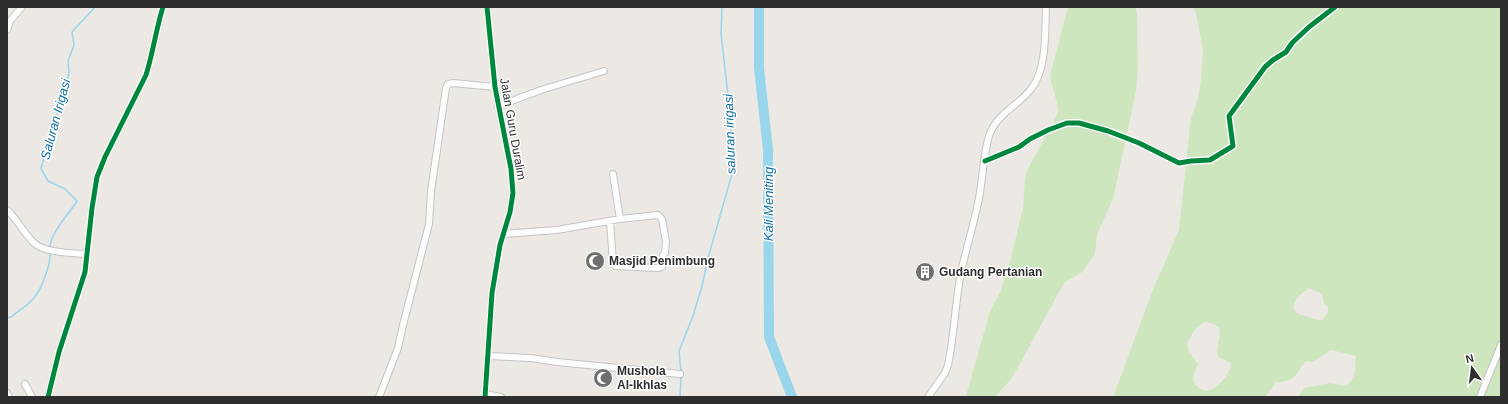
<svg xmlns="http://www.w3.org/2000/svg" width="1508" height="404" font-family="Helvetica,sans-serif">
<rect width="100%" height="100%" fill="#ece8e4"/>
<!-- green -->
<path fill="#cee6be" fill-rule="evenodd" d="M1068,7H1135L1137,13L1138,70L1136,91L1113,199L1097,234L1095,254L1082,272L1064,283L1012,378L995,397H967L966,396L990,311L1000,292L1010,262L1023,208L1025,178L1028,169L1058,113C1058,100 1052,89 1050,76Z
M1193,7H1501V397H1298L1304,388L1330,383L1346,386C1356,379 1355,367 1356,356L1331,350L1312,362L1306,361C1300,366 1297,378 1289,380C1285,382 1281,382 1276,382L1265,397H1113L1154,287L1179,230L1191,118L1198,99L1201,79L1203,51L1196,12ZM1309,288L1322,294L1324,304L1328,307V312L1322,320C1316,320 1312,318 1306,316C1304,315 1300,315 1297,313C1286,305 1303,292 1309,288ZM1204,322L1211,323L1219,327C1222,337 1215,347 1218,357L1231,363C1231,373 1219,387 1210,390C1203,393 1194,386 1193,379C1193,374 1196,369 1198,364L1189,352L1187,343L1195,329Z"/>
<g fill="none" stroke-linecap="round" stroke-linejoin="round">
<!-- stream -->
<path stroke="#99d6ec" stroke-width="1.5" d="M50,249C49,234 69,214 77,201L65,189L48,181L41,169L49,137L65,91L69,72L68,61L74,45L72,32L95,7
M7,318L11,317C18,311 27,306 33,299C41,291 51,264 50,253
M681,372L679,351L693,316L702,286L710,251L732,174V141L729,105L721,33L722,7
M680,397L681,376"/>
<!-- river -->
<path stroke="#99d6ec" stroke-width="10" d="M759,7V68L768,150L769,337L792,397"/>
<defs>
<path id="minor" d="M7,30L10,21L22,7
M498,106L544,89L604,71
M985,161L1019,147L1030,139L1048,130L1067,123H1079L1108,131L1139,143L1179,163L1191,161L1210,160L1233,146L1229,116L1265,67L1273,60L1286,52L1292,43L1309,27L1335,7
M613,174L620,219
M7,210C17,219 23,232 33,242C43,253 72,253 87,254
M503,234L557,230L620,219L658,215L662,219L666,242L665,253L663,255L662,267L659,268L615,266L613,263L610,221
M488,356L531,358L557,362L680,374
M25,384L32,397
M7,393L9,397
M485,394L501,397
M48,397L59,352L85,272L92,208L97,177L105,157L146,75C153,53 156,29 163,7
M379,397L398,348L403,325L429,224L431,191L446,88L448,84L453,83L495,87
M485,397L492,293L500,245L510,212L513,193L511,169L495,87L487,7
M928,397L945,373L948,365C954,336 955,307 960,278C965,251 974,225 979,198C983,178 983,155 989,136C996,114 1018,106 1031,89C1047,70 1045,31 1046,7
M1480,397L1501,345"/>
</defs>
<!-- minor casing -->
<use href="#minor" stroke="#c5c4c5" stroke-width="8"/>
<!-- minor -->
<use href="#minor" stroke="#fcfcfb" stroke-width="6"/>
<defs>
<path id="cycleway" d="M985,161L1019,147L1030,139L1048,130L1067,123H1079L1108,131L1139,143L1179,163L1191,161L1210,160L1233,146L1229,116L1265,67L1273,60L1286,52L1292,43L1309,27L1335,7
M48,397L59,352L85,272L92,208L97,177L105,157L146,75C153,53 156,29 163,7
M485,397L492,293L500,245L510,212L513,193L511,169L495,87L487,7"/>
</defs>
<!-- cycleway casing -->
<use href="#cycleway" stroke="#fff" stroke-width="8"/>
<!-- cycleway -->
<use href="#cycleway" stroke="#00873e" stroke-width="5"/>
</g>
<!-- icons -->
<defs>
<symbol id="mosque-disc" viewBox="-11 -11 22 22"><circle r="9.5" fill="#706f6e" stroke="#fff"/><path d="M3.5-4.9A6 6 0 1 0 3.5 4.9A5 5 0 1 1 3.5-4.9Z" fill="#fff"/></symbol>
<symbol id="building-disc" viewBox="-11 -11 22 22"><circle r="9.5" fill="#706f6e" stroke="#fff"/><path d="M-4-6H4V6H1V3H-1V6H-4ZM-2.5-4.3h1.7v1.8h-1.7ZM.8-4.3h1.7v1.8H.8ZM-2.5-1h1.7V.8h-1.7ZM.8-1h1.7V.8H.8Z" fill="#fff"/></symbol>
</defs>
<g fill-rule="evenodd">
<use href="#mosque-disc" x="584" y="250" width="22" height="22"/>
<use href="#building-disc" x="914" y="261" width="22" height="22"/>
<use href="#mosque-disc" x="592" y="367" width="22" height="22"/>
</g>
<g text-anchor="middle" stroke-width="3" stroke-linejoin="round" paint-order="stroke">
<!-- street labels -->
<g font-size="12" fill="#2e2e2e" stroke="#fff">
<text transform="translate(513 129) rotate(80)" y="4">Jalan Guru Duralim</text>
</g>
<!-- poi labels -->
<g font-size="12" font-weight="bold" fill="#2e2e2e" stroke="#fff" text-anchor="start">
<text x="609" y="265">Masjid Penimbung</text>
<text x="939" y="276">Gudang Pertanian</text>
<text x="617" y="375">Mushola<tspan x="617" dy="14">Al-Ikhlas</tspan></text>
</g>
<!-- water labels -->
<g font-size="13" font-style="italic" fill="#0d6fa3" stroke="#fff">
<text transform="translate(55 119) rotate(-75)" y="5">Saluran Irigasi</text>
<text transform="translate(729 134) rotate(-92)" y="5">saluran irigasi</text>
<text transform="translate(768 204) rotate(-90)" y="5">Kali Meniting</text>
</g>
</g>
<!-- border -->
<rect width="1508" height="404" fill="none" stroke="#2e2e2e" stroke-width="16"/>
<!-- north arrow -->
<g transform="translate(1472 368) rotate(346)" stroke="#ffffff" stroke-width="3" paint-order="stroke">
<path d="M0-3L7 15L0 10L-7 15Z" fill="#2e2e2e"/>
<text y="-6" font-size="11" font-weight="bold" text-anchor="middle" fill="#2e2e2e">N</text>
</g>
</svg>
